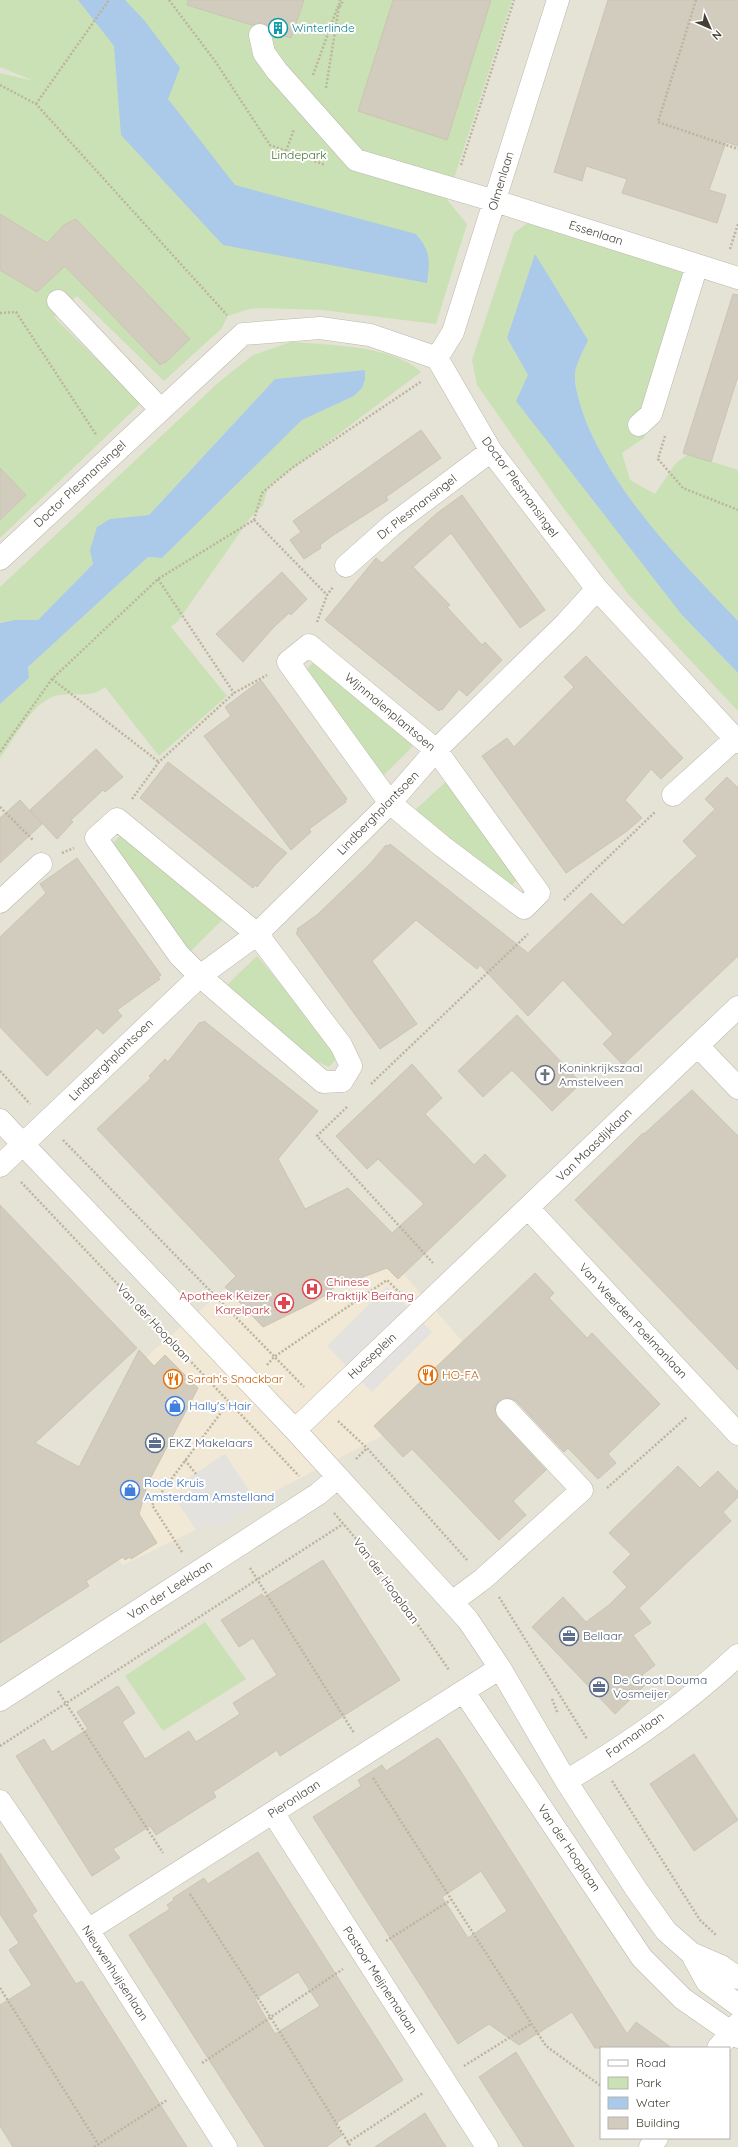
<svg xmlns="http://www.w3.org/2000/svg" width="738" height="2147" font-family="Quicksand,sans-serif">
<rect width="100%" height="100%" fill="#f2efe8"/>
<!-- residential -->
<path fill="#e5e2d6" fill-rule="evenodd" d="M0,0H738V2147H0ZM601,2048H729V2138H601Z"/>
<!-- commercial -->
<path fill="#f1e8d5" d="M351,1213L462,1341L380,1437L252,1503L123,1565L71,1500L122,1382L155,1349L221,1292Z"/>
<!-- green -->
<path fill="#cae1b5" d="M0,0H512L447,200L467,224L436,324L322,310L262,308L249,309L228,316L221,329L164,381L77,296L54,317L141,403L0,538V73L34,81L0,67Z
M529,222L699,278L644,438L622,453L630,480L655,494L676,463L688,454L738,470V621C680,561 620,501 587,424C582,410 574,389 575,374C576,363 584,350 588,340L535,255L507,338L528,375L682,615L738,673V711L629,595L559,502L477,385L472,360L514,233Z
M291,342C328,345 393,345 421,372L268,487L263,505L250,518L178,621L171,627L227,696L159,756L105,687C90,699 77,692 59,695C34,699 14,739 0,758V704L29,678L28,667L148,557L162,558L302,420L354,396L362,388L365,380V370L275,379L149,515L110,519C93,538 89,538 93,564L38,620H15L0,623V587L219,382L253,355Z
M315,661L416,743L382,777L303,672Z
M450,778L520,877L509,888L414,811Z
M122,833L223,919L190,952L112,845Z
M257,956L324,1035L337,1058L329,1067L303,1055L226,986Z
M205,1622L246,1679L163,1731L125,1676Z"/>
<!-- parking -->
<path fill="#e3e2df" d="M387,1287L432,1332L372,1392L327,1346Z
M225,1454L257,1503L218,1528L214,1521L197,1531L176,1500L193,1488L187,1479Z"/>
<!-- water -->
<path fill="#abc9e8" d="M78,0H125L144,20L180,68L168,99L235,185L416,234C431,252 430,260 427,283L223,245L121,135L114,46Z
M535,254L588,340C584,350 576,363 575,374C574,389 582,410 587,424C620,501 681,561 738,621V673L682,615L516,401L528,375L507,338Z
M365,370V380L362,388L354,396L302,420L162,558L148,557L28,667L29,678L0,704V623L15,620H38L93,564L90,550L97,527L110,519L149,515L275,379Z"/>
<!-- building -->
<path fill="#d2ccbe" stroke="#ccc4b2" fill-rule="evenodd" d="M188,0H304L291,38L272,32L264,23H258L252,25L187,5Z
M393,0H491L447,140L358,111Z
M608,0H738V146L726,142L709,190L726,195L717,223L622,193L627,179L586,166L582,181L554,172Z
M0,214L47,243L64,225L76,219L190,339L165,363L164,362L160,365L65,266L37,292L0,270Z
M733,294L738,295V376L711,462L683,453Z
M421,430L441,458L386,497L388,500L332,536L320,545L321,548L304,559L290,540L301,532L293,521Z
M0,468L26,495L0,520Z
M462,495L545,610L520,628L451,533L413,567L450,605L447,607L482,645L485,642L502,660L467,696L459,689L442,710L441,709L439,711L325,620L376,558L382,563L436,514Z
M282,572L307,599L291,615L289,613L273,628L243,662L216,634Z
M586,656L683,758L661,779L651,769L625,800L642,818L627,831L566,873L482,756L507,738L514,747L574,687L564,677Z
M261,680L347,799L345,800L346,802L309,829L311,832L291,850L204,736L231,716L225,707Z
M96,749L123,777L105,792L103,790L71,820L73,822L57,839L30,810Z
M168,762L287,853L274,866L257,887L255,885L253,888L140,798Z
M727,777L737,787L738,786V956L623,1065L603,1044L613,1034L563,980L528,1016L480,965L477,969L416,920L372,961L417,1024L380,1049L296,933L298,931L297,929L317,915L369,865L386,845L388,846L390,844L528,953L591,893L623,925L697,856L683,841L715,809L705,799Z
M20,800L42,824L0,863V818Z
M77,858L161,975L158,977L160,979L117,1010L122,1016L103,1034L97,1028L47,1076L0,1027V937L46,893L40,884Z
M517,1015L581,1083L552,1111L512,1070L483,1097L458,1071Z
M204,1021L318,1111L278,1159L305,1209L348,1188L392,1233L424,1204L378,1159L367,1169L336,1136L412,1064L442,1098L425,1114L474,1165L485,1154L506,1176L398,1279L387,1268L331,1289L333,1291L310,1304L263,1327L225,1287L236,1276L97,1129L151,1078L149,1076L165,1059L168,1062L200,1022L202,1023Z
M692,1090L738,1136V1370L575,1200L643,1133L644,1134Z
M0,1205L137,1348L35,1443L79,1467L139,1350L154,1366L165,1355L198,1388L148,1483L139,1514L157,1543L131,1559L130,1557L125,1560L123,1557L86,1581L89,1586L0,1643Z
M535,1273L554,1293L549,1298L587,1338L592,1333L660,1404L608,1454L616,1463L598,1479L568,1448L564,1452L516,1401L510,1398L499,1401L495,1407L498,1418L546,1470L513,1501L526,1515L499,1540L412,1449L403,1457L374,1426Z
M678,1466L700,1488L718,1471L738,1492V1497L723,1512L731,1521L639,1608L651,1623L633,1635L655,1665L642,1675L647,1683L615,1714L532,1627L563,1597L586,1622L609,1605L627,1587L613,1572L631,1554L609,1533Z
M323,1560L400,1680L280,1756L277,1750L213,1792L216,1797L156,1835L150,1826L113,1849L120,1858L92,1876L16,1756L44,1739L52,1752L88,1729L77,1712L118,1686L135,1713L122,1722L145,1759L189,1731L196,1742L240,1714L233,1703L277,1675L253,1638L239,1647L221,1620L262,1594L264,1597Z
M437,1738L440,1740L458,1767L627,2034L636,2022L672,2048H595L572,2012L519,2045L489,2024L458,2044L313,1817L361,1786L358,1780L382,1765L386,1771ZM481,1871L507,1911L468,1938L442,1897Z
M694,1754L738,1820L694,1851L650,1784Z
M258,1852L403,2080L335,2124L342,2135L326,2147H265L129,1935L170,1909L167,1905L174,1900L173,1898L204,1878L208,1884ZM298,1972L320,2006L275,2034L255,1999Z
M0,1853L37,1911L32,1915L76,1984L82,1981L187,2147H13L0,2126V2005L32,1985L9,1950L19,1943L0,1914Z
M516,2052L574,2147H524L479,2077Z
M425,2113L446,2147H375Z"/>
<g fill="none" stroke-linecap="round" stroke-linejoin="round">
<defs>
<path id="minor" d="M260,35L264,53L277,71L356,160L495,201L738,278
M58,301L161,410
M437,358L453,332L558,0
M639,425L651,414L697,265
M0,559L243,334L320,328L370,335L437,358L491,451L597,589L738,742
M346,566L392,525L491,451
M309,645L436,750L539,893L524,908L442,846L390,803L288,662Z
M673,795L735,739
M117,819L257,934L341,1045L351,1066L342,1081L323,1082L200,976L179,955L96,838Z
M0,902L41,864
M698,1046L738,1088
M0,1120L295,1430L468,1620L500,1668L566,1781L636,1889L666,1931L691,1953L721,1966L738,1978
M0,1166L200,976L257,934L390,803L436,750L566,623L597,589
M528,1208L738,1434
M295,1430L738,1007
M452,1602L483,1579L582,1490L507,1410
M464,1692L642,1958L683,1999L738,2037
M0,1700L318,1494L338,1477
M566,1781C627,1745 687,1703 738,1655
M0,1801L88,1930L226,2147
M273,1813L487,2147
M88,1930L500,1668
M691,1953L707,1982L738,2005
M718,2048L738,2024
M650,2147L657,2138"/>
</defs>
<!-- minor casing -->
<use href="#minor" stroke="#bcb8ab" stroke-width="23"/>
<!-- path -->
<path stroke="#bcb49e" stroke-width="2.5" stroke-dasharray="2 2" stroke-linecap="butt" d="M169,0L215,61L270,145L325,165
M696,0L658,122L738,149
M340,7L343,0
M313,75L338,6
M0,85L36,104L227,315
M326,88L340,0
M36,104L109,0
M286,151L294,129
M461,165L514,0
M730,249L738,224
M0,313L16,312L97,436
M665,436L658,459L683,488L738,510
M254,520L327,595
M158,579L234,693
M317,622L327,595L333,587
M52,679L159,762
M0,752L52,679L158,579L254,520L262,493L292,468L422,381
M132,799L159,762L234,693L267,675
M0,807L34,841
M62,853L74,848
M564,900L655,812
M0,1071L30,1104
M371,1084L528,934
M347,1107L317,1136L433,1263
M63,1140L304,1387
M21,1182L299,1476
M267,1365L274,1357L387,1280L401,1294
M338,1421L367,1448L467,1560
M356,1459L367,1448
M185,1460L196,1474
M607,1488L687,1417
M334,1513L370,1555L449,1670
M182,1552L152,1505L229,1402
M250,1568L354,1733
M499,1597L587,1739
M58,1691L163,1853
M552,1699L558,1714
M0,1746L343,1524
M373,1778L546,2046L601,2086
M612,1781L700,1920L716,1935
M190,1894L271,2018L351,2147
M386,1941L451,1900
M0,1988L100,2147
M202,2063L343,1969
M464,2066L531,2024
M347,2143L423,2093
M94,2147L167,2100"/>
<!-- minor -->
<use href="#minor" stroke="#fff" stroke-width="22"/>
</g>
<!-- icons -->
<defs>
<symbol id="building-ring" viewBox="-11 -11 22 22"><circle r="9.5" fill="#fff" stroke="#0f9aa8" stroke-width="1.5"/><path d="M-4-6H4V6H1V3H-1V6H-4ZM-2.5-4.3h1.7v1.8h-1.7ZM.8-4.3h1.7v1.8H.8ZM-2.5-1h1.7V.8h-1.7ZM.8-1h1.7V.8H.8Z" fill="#0f9aa8"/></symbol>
<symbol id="church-ring" viewBox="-11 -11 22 22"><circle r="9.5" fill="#fff" stroke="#6b7280" stroke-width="1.5"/><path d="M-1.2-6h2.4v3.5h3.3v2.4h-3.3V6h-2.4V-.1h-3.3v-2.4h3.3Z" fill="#6b7280"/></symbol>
<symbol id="hospital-ring" viewBox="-11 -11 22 22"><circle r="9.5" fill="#fff" stroke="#e0444e" stroke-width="1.5"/><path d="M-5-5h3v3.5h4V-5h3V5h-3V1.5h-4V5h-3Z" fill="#e0444e"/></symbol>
<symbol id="pharmacy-ring" viewBox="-11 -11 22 22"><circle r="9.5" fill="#fff" stroke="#e0444e" stroke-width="1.5"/><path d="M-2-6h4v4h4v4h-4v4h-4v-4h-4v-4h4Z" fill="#e0444e"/></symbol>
<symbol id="restaurant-ring" viewBox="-11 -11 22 22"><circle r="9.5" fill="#fff" stroke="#e8710a" stroke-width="1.5"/><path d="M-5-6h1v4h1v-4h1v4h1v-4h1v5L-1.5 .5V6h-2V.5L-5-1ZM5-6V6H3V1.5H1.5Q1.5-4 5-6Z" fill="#e8710a"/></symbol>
<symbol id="shop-ring" viewBox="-11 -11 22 22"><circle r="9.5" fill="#fff" stroke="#3f7fe0" stroke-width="1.5"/><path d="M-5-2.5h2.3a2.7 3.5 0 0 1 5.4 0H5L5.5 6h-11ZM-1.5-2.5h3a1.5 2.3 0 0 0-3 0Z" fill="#3f7fe0"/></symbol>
<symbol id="office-ring" viewBox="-11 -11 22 22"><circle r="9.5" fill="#fff" stroke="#5c6f8a" stroke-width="1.5"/><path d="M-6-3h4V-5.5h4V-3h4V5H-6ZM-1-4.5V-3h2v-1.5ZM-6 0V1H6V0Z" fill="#5c6f8a"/></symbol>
</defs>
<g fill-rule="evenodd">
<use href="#building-ring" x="267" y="17" width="22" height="22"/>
<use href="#church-ring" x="534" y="1064" width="22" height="22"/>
<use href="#hospital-ring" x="301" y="1278" width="22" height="22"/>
<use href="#pharmacy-ring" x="273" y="1292" width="22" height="22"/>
<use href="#restaurant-ring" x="417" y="1364" width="22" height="22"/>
<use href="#restaurant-ring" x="162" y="1368" width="22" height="22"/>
<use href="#shop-ring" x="164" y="1395" width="22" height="22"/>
<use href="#office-ring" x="144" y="1432" width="22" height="22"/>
<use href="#shop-ring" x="119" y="1479" width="22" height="22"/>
<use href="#office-ring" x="558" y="1625" width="22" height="22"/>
<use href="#office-ring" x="588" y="1676" width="22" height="22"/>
</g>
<g text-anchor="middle" stroke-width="4" stroke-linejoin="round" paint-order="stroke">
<!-- culture labels -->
<g font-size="12" fill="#0d838f" stroke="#fff" text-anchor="start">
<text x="292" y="32">Winterlinde</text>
</g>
<!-- park labels -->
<g font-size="12" fill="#436f31" stroke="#fff">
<text x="299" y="159">Lindepark</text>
</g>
<!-- street labels -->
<g font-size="12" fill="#444037" stroke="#fff">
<text transform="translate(501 181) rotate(-73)" y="4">Olmenlaan</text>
<text transform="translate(596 233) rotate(18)" y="4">Essenlaan</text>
<text transform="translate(80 484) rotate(-43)" y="4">Doctor Plesmansingel</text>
<text transform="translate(520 487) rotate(54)" y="4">Doctor Plesmansingel</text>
<text transform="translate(417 507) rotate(-38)" y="4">Dr. Plesmansingel</text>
<text transform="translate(390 712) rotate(40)" y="4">Wijnmalenplantsoen</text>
<text transform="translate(378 813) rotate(-46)" y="4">Lindberghplantsoen</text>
<text transform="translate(111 1060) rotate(-44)" y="4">Lindberghplantsoen</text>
<text transform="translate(594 1145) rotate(-44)" y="4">Van Maasdijklaan</text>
<text transform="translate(633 1321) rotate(47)" y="4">Van Weerden Poelmanlaan</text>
<text transform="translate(154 1323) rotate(47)" y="4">Van der Hooplaan</text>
<text transform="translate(372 1356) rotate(-43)" y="4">Hueseplein</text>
<text transform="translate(386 1581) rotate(54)" y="4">Van der Hooplaan</text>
<text transform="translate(170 1590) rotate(-33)" y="4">Van der Leeklaan</text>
<text transform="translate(635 1735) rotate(-36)" y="4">Farmanlaan</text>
<text transform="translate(294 1799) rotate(-33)" y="4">Pieronlaan</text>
<text transform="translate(569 1848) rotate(56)" y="4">Van der Hooplaan</text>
<text transform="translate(115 1973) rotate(57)" y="4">Nieuwenhuijsenlaan</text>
<text transform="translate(380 1980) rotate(57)" y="4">Pastoor Meijnemalaan</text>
</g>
<!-- worship labels -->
<g font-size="12" fill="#5b616d" stroke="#fff" text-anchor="start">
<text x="559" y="1072">Koninkrijkszaal<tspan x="559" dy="14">Amstelveen</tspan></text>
</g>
<!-- health labels -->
<g font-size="12" fill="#be3a42" stroke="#fff" text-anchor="start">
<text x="326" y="1286">Chinese<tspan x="326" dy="14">Praktijk Beifang</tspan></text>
<text x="270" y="1300" text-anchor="end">Apotheek Keizer<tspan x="270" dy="14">Karelpark</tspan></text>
</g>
<!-- food labels -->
<g font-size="12" fill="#c56008" stroke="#fff" text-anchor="start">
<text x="442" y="1379">HO-FA</text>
<text x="187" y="1383">Sarah's Snackbar</text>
</g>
<!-- shop labels -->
<g font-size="12" fill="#366cbe" stroke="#fff" text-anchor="start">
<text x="189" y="1410">Hally's Hair</text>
<text x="144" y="1487">Rode Kruis<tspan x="144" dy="14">Amsterdam Amstelland</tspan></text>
</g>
<!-- service labels -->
<g font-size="12" fill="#4e5e75" stroke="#fff" text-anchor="start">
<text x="169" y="1447">EKZ Makelaars</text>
<text x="583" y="1640">Bellaar</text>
<text x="613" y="1684">De Groot Douma<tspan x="613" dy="14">Vosmeijer</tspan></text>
</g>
</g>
<!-- legend -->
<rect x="600" y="2047" width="130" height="92" fill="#ffffff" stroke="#b4b3af"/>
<rect x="608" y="2060" width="20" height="6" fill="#ffffff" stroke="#b4b3af"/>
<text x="636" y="2067" font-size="12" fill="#444037">Road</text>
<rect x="608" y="2077" width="20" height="12" fill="#cae1b5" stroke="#b4b3af"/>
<text x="636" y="2087" font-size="12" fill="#444037">Park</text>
<rect x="608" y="2097" width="20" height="12" fill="#abc9e8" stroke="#b4b3af"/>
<text x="636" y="2107" font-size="12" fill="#444037">Water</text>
<rect x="608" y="2117" width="20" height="12" fill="#d2ccbe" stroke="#b4b3af"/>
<text x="636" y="2127" font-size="12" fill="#444037">Building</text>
<!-- north arrow -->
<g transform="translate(710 28) rotate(135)" stroke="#ffffff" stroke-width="3" paint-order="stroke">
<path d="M0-3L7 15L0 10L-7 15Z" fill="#444037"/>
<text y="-6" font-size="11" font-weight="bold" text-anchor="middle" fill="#444037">N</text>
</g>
</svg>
